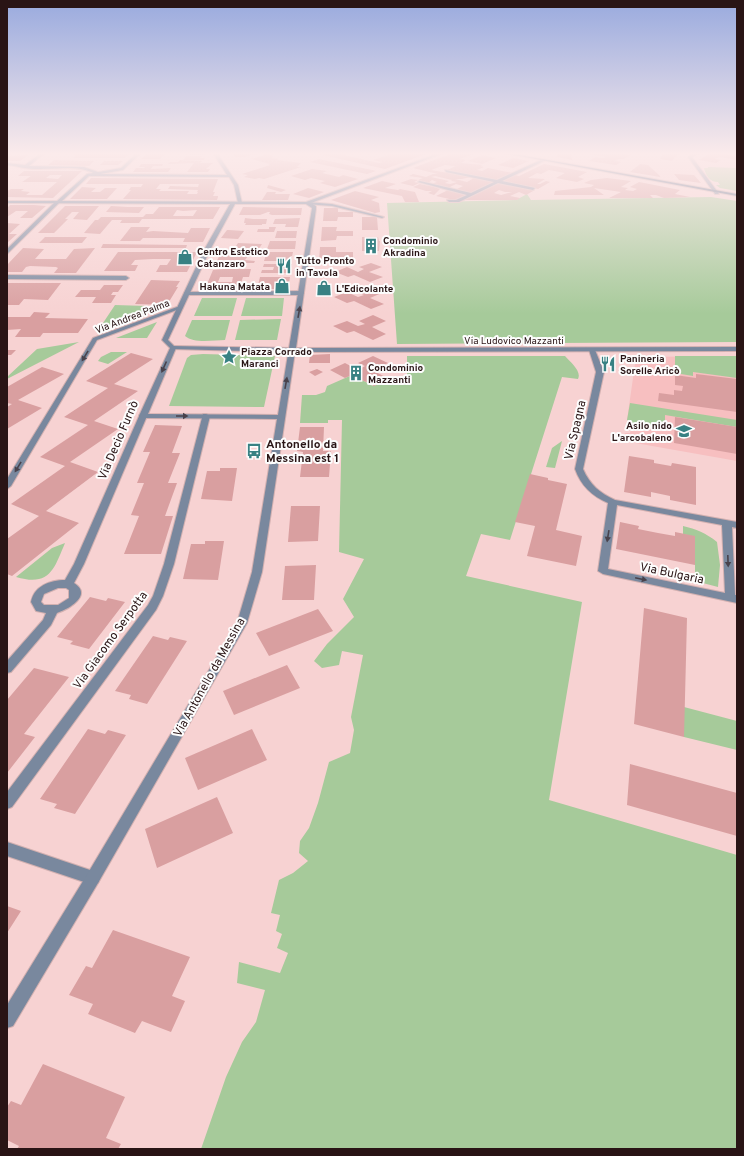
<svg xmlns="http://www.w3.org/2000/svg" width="744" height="1156" font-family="Overpass,sans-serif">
<rect width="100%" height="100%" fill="#f7d2d2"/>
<!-- built -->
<path fill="#f7bfc0" d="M737,356V461L624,441L625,433H630L632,424L627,420L636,357Z"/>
<!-- green -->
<path fill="#a6ca9a" d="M708,167L737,168V191L720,188L716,185H720L718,182C710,182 706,176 704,168H708Z
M527,194L531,200L711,197L737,201V342L397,344L387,203L516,200Z
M202,298H237L232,316H194Z
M246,298H284L282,316H241Z
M115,305L147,306L142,315L99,329Z
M281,319L277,340H235L240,320Z
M192,320H230L225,340C214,340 194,344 185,336Z
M157,322L147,338H116Z
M79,342L7,379V377L37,349Z
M111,352H127L108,364L98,361L101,357Z
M203,354L275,356L264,407L169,406L187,358L191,355Z
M407,356H565C570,362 582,371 578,379L562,377L510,540L481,534L466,576L582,602L549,800L737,855V1149H201L226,1077L242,1042L256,1022L265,990L237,983L239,962L280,973L288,953L277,948L282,934L276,931L280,915L271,913L279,880L293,873L308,861L299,853L300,841L309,828L318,803L329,762L350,753L354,730L351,717L363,655L342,651L339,665L322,668L314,661L327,644L354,617L343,599L364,559L339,552L342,420H328V423H300L302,395H316L325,392L327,386L352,375L374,386L389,379L407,376Z
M675,356H737V378L693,372V376L675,373Z
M630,403L737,420V427L665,415V421C653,426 637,430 627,420Z
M562,441L555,468L546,467L552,448Z
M683,526C696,529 706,533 717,542L720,565L718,587L695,581V537L683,534Z
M65,543C54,569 50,587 16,577L52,548Z
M684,707L737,721V750L684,737Z"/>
<!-- building -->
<path fill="#d99fa0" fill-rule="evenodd" d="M147,153H166L160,159H141Z
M191,153H206L204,155H189Z
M232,153H259L245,157H235Z
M329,153H344L340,154L379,163L382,162L373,160L394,153L426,154L385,169L322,155Z
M453,153H478L459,159L466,160L461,163L483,165L480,166L484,167L477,170L482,171L488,168L513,173L494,180L447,170L456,166H454L445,165L431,170L470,177L462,179H455L467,182L474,178L493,182L470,193L455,190L463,186L456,184L448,188L431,184L437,182L432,180L428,183L418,180L414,182L419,183L413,186L400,183L411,179L418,180L423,178L409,176L413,174L426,177L433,174H438L413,168ZM435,176L452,180L451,181L457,182L450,184L445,183L449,181L431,177Z
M557,153H571L572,160L557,157Z
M590,153H610L630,155L624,159H618L615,161L621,162L616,165L589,161L595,157L604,158L606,157L588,154Z
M659,153H675L678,154L672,161L660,159L663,154Z
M710,153L737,156V160L719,157L715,159L721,160L716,163L699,160Z
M77,154H129L125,158H73Z
M268,154L275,157L272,158L278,159L277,160L301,163L297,167H301L264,179L259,178L255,179L244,177L248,175L242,174L270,165H268L270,164L251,159Z
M29,155L20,161H7V156Z
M483,155L496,158L482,164L468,161Z
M186,156H202L200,158H205L204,160H183Z
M513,158L529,161L513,168L498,165Z
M319,159L372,170L376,171L367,174L310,162Z
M54,160L94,161L89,166L48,165Z
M180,160L202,161L200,163H213L206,169H210L208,172H187L194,163L168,164L170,162H178Z
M104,161H123L118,165H100Z
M141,164H163L162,166H153L151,169L171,168L168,172H133L136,168H144L145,167H139Z
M544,164L587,172L578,177L584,179L577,182L556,178L565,173L549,170L541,174L537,173L528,178L545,179L537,184H540L546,181L550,182L538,189L502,181L515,175L519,176Z
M640,164L648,165L661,177L630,172Z
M312,169L327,171L322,173L339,177L343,175L358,179L335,187L320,183L325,181L311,178L305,180L291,176Z
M24,171H82L53,198L7,197V191L11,189H24L21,191L30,192L26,195H42L57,182H22L31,176H18ZM50,175H62L58,179L46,178Z
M674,174L694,175L701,183L679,180Z
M91,178L218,179L213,192H215L213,196H218V197L217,200L123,199L131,190H129L131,187H141L143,184H86ZM160,184H199L198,187L170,186L168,189L198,190L197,192H198L197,194H187L189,191H159L161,189H156Z
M607,178L631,181L621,187L628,188L625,190L633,191L637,189L630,187L639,182L680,190L675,194L690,197L664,198L656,195H650L653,198H609L621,192L594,188L604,195H554L555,191L591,187L594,185L584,183L591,180Z
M382,181L396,184L385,188L398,190L400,189L415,192L419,202H405L402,196L363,188Z
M499,183L535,190L526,195L519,192L510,196L520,198L517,200H463ZM499,190L505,192H512L501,195L494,193Z
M420,184L434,187L440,189L434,195L428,193L432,191H426L413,187Z
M268,185L286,190L281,192L267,188Z
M82,187L96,188L91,192H100L105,188H117L107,199H70Z
M308,188L324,192L309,198L293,194Z
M448,190L466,195L454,200L436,196Z
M355,191L379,197L371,200L379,203L380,212L375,213L331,200Z
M267,192H276L275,194H290L288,200H262Z
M10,205H34L46,206L32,218H20L28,211H16L7,217V208Z
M65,206H99L87,220L73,219L79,212H72L65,219H68L54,233H38Z
M111,206L128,207H144L139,213L106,212Z
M159,207H220L213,219H142L139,223H120L122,220H112L100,234L84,233L95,220H98L101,217H143L146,214H153ZM177,210L183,211L197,210L193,216H173Z
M243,207L288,208H302L301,215H272L269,214L270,212H268L260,215H239Z
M324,208H338V212H353V217H338L337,221H323Z
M362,217H377L378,230H362Z
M245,218L253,219H267L266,224H262V225H245L246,223H244Z
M300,218L298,227H285L286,224H273L275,219Z
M7,223L20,224L9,234H17L7,243Z
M131,227H150L146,232L153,231L188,233L191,228H210L203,242H183L185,238H143L140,241H120Z
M269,227H276L274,232H257L258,229H269Z
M322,227H337L336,231H353V236H337L336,240L321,241Z
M227,230H229L244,231L238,239L221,238Z
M277,231H297L296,238H275Z
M45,237H87L82,243H39Z
M362,237H378L379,241H380L379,251H362Z
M270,241H296L295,249H267Z
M238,243L262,244L258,250L234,249Z
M103,244L187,245L186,248H101Z
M320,247H336V252H353V258H336V263H319Z
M23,248L44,249L35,259H66L74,249L95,248L76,273H54L58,268L56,267L30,266L26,267L22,272H7V265Z
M118,252H197L187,272H156L160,265H167L171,259H153L135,260L131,265H138L135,271H104Z
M221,252L243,254L248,256L245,260L255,261L254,263H216Z
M267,252H293L291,261H264Z
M371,263L382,267L369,272L383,277L370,282L354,275L348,277L335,272L347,267L358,272L364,269L359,267Z
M264,264H292L290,273H261L262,270H273L274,267H263Z
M224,269H251L249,277H243L239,289H205L213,270ZM220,277H233L232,282H218Z
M260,277H290L288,289H257Z
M151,280L180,281L176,287H178L167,305L135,304Z
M7,283H61L48,300L24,299L19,305H7Z
M317,284H331V291H316Z
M104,285H123L118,292H113L111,295H116L111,303H92L96,297H75L81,290H100Z
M372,287L384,292L370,298L384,304L371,309L354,301L347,303L334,297L347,292L358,297L364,295L359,293Z
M34,312L50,313L45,318L88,319L78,333H43L40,337H15L21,329L7,330V317H30Z
M373,315L386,321L372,327L386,334L373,340L354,331L347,333L333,326L347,321L358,326L365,324L359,321Z
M7,350H16L11,355H7Z
M131,353L153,359L114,384L138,391L94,421L118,429L70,462L98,472L46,511L79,523L12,576L7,574V539L39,516L11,504L65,466L40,457L88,425L64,417L108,388L86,381Z
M330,354V363H309L310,355Z
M373,356L388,363L372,370L389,379L374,386L352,375L345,378L330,370L345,363L358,370L365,366L358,363Z
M42,367L64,374L18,400L42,408L7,429V407L12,404L7,403V387Z
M317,369L323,372L315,376L309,372Z
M696,374L737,379V412L658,401L659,393L674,395V390L682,391L683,386L675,385V375L696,378Z
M675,417L737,427V454L674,443Z
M155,425L182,426L172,453H180L168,483H177L165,516H173L161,554H124L139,516L131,515L144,483H137L150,452H143Z
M300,427H324L323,451H331L329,477H300L303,452L297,451Z
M629,456L654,460V463L671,466L672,463L696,467V505L670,500V496L651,492V497L624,492Z
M220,468H237L232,501L201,499L207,471H220Z
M530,474L548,478V480L567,484L556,530L582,536L576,566L527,556L535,526L515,522Z
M291,506H320L318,541L288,542Z
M620,522L639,526L638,529L658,533L675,536V532L695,536V565L616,549Z
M205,541H224L218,580L183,579L191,544H205Z
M316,565L314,600H282L285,566Z
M90,597L106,601L108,598L125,602L89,649L70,644L73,641L57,637Z
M644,608L687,618L684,737L634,724Z
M318,609L333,631L269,656L256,633Z
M153,636L168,640L170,637L187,641L147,704L129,699L131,695L115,691Z
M287,665L300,688L234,715L223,691Z
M34,668L69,677L24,734L35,737L7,773V700Z
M88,729L105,734L108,730L126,735L75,814L54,808L57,804L40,799Z
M252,729L267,760L198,790L185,758Z
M630,764L737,793V836L627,805Z
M217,797L233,833L157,868L145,829Z
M7,906L21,911L7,933Z
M113,930L190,957L172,996L185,1001L171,1032L142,1021L135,1033L88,1014L93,1004L69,995L86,966L92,968Z
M43,1064L125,1097L106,1138L121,1144L118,1149H17L19,1146L7,1140V1107L11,1101L21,1105Z"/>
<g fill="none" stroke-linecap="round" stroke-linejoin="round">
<defs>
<path id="pedestrian" d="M173,346L291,348L294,350L291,352L171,349L170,348Z"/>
<path id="minor" d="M41,153H45L29,166L84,167L98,172L99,174L227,175L213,153H217L238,185L242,203L240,204L238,203L234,185L229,177L88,176L87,174H95C77,164 55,170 35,169C26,169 17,166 7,165V163L25,165Z
M696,153H700L692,157L719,194H715L688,157Z
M543,159L546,160L502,181L535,188L533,190L498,183L459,202H449L447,200H456L467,195L418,182L420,181L471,193L494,182L446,172L445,170L497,180Z
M56,201L60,202L7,254V249Z
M307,202L332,204L384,217L382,218L332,206L305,204Z
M7,275L126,276L129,278L126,280L7,279Z
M186,292L301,291L304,293L301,295H184V293Z
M177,307L182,308L97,340L11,486L7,489V479L93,338Z
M592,348L595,350L604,372L583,469C590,485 600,493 615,500L737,522V528L732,527L735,595H737V603L603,574L598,571L608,503C592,496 581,486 575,469L596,372L589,350ZM617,505L722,525L725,593L608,569Z
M140,414H143L147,416L84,564L74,583C93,595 69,609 57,613L51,625L11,672L7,673V661L43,620L46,613L36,611L31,602C34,586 50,580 65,580L74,564ZM58,588H66L69,590V598L58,605H44L41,602L44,594Z
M203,414H206L210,416L174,564L163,596L156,610L12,807L7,809V792L148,605L153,596L164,564Z
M7,842L93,871L98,873L100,878L98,883L93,885L7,856Z"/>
<path id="tertiary" d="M137,153H141L123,170L89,176L62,201L306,202L439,153H444L311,203L316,206V209L296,348L737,347V351L295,352L262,572L247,623L98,883L13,1026L7,1028V1005L88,873L237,623L252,572L277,419L143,418L139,416L170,348L162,340L204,250L230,204L7,203V201H57L87,174L121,168ZM235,204H306L312,208L278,415L148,414L176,348L168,340L210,250Z"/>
<path id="secondary" d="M503,153H509L737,194V196Z"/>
</defs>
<!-- pedestrian casing -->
<use href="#pedestrian" stroke="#d2b0b0" stroke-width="2"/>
<!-- minor casing -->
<use href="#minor" stroke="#d2b0b0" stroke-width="2"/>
<!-- tertiary casing -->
<use href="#tertiary" stroke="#d2b0b0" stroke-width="2"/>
<!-- secondary casing -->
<use href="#secondary" stroke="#d2b0b0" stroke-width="2"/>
<!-- pedestrian -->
<use href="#pedestrian" fill="#79889e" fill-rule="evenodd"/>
<!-- minor -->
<use href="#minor" fill="#79889e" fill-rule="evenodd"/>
<!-- tertiary -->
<use href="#tertiary" fill="#79889e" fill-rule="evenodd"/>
<!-- secondary -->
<use href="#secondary" fill="#4a607e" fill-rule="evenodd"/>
</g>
<!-- one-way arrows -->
<defs><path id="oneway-solid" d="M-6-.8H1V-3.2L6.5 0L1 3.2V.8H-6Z"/></defs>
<g fill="#49424c">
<use href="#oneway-solid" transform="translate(299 312) rotate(-80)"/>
<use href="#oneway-solid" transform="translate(85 356) rotate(121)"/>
<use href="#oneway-solid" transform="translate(164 367) rotate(114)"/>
<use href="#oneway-solid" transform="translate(286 383) rotate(-80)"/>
<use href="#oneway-solid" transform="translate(182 416)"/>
<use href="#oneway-solid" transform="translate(18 467) rotate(121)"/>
<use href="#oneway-solid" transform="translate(608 536) rotate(99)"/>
<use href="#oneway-solid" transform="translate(728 561) rotate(88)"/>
<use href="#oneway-solid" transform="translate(641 579) rotate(12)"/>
</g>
<!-- sky -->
<linearGradient id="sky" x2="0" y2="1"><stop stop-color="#99aade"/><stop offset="0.49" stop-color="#fbebeb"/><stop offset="1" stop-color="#fbebeb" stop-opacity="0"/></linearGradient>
<rect width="744" height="314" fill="url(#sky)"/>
<!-- icons -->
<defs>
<symbol id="building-bare" viewBox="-9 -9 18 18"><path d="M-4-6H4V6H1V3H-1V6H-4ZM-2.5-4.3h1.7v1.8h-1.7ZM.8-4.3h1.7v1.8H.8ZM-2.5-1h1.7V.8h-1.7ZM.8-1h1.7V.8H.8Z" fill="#388183" stroke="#fdfdfd" stroke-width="2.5" paint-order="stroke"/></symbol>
<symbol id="shop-bare" viewBox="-9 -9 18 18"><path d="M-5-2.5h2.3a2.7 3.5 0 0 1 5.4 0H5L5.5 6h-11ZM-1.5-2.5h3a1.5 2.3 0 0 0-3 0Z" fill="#388183" stroke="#fdfdfd" stroke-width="2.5" paint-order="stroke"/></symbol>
<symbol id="restaurant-bare" viewBox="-9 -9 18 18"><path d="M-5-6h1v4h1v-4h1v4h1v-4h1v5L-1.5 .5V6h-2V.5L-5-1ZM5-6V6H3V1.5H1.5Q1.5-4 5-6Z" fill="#388183" stroke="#fdfdfd" stroke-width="2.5" paint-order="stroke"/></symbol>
<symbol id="sight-bare" viewBox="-9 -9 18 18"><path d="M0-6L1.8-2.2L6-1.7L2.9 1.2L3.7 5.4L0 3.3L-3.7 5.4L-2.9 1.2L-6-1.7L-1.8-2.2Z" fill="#388183" stroke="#fdfdfd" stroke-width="2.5" paint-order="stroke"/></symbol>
<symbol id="school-bare" viewBox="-9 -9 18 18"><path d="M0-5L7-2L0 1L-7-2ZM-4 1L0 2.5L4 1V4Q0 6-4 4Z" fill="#388183" stroke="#fdfdfd" stroke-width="2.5" paint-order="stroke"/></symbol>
<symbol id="bus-bare" viewBox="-9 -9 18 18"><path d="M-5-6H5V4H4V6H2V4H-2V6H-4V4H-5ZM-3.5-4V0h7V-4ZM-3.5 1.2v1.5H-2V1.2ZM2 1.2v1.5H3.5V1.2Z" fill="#388183" stroke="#fdfdfd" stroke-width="2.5" paint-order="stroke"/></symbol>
</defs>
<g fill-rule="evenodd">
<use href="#building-bare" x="360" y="235" width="22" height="22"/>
<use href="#shop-bare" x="174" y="246" width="22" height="22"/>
<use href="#restaurant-bare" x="273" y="255" width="22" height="22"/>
<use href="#shop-bare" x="271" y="275" width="22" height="22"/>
<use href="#shop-bare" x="313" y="277" width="22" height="22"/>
<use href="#sight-bare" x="218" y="346" width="22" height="22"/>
<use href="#restaurant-bare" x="597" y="353" width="22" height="22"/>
<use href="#building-bare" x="345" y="362" width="22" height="22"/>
<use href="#school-bare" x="673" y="420" width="22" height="22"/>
<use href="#bus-bare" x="243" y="440" width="22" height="22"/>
</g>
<g text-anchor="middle" stroke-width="4" stroke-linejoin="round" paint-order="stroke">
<!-- far-poi labels -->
<g font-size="10" font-weight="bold" fill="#291415" stroke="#fdfdfd" text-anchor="start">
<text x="383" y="244">Condominio<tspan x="383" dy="12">Akradina</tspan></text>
<text x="197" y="255">Centro Estetico<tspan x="197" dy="12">Catanzaro</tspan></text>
<text x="296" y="264">Tutto Pronto<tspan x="296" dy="12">in Tavola</tspan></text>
<text x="270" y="290" text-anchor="end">Hakuna Matata</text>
<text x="336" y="292">L'Edicolante</text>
<text x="241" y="355">Piazza Corrado<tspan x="241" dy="12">Maranci</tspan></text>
<text x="620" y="362">Panineria<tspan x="620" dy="12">Sorelle Aricò</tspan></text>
<text x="368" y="371">Condominio<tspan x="368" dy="12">Mazzanti</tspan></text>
<text x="672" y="429" text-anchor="end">Asilo nido<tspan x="672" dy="12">L'arcobaleno</tspan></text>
</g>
<!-- far-street labels -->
<g font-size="10" fill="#291415" stroke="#fdfdfd">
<text transform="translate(132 316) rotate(-21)" y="4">Via Andrea Palma</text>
<text x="514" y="344">Via Ludovico Mazzanti</text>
</g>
<!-- street labels -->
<g font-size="12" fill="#291415" stroke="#fdfdfd">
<text transform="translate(575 430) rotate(-77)" y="4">Via Spagna</text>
<text transform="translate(118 440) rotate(-67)" y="4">Via Decio Furnò</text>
<text transform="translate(672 573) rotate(12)" y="4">Via Bulgaria</text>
<text transform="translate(110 640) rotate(-54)" y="4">Via Giacomo Serpotta</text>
<text transform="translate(209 677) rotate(-61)" y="4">Via Antonello da Messina</text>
</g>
<!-- poi labels -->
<g font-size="12" font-weight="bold" fill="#291415" stroke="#fdfdfd" text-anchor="start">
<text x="266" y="448">Antonello da<tspan x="266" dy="14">Messina est 1</tspan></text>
</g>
</g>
<!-- border -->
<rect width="744" height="1156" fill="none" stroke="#291415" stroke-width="16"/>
</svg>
